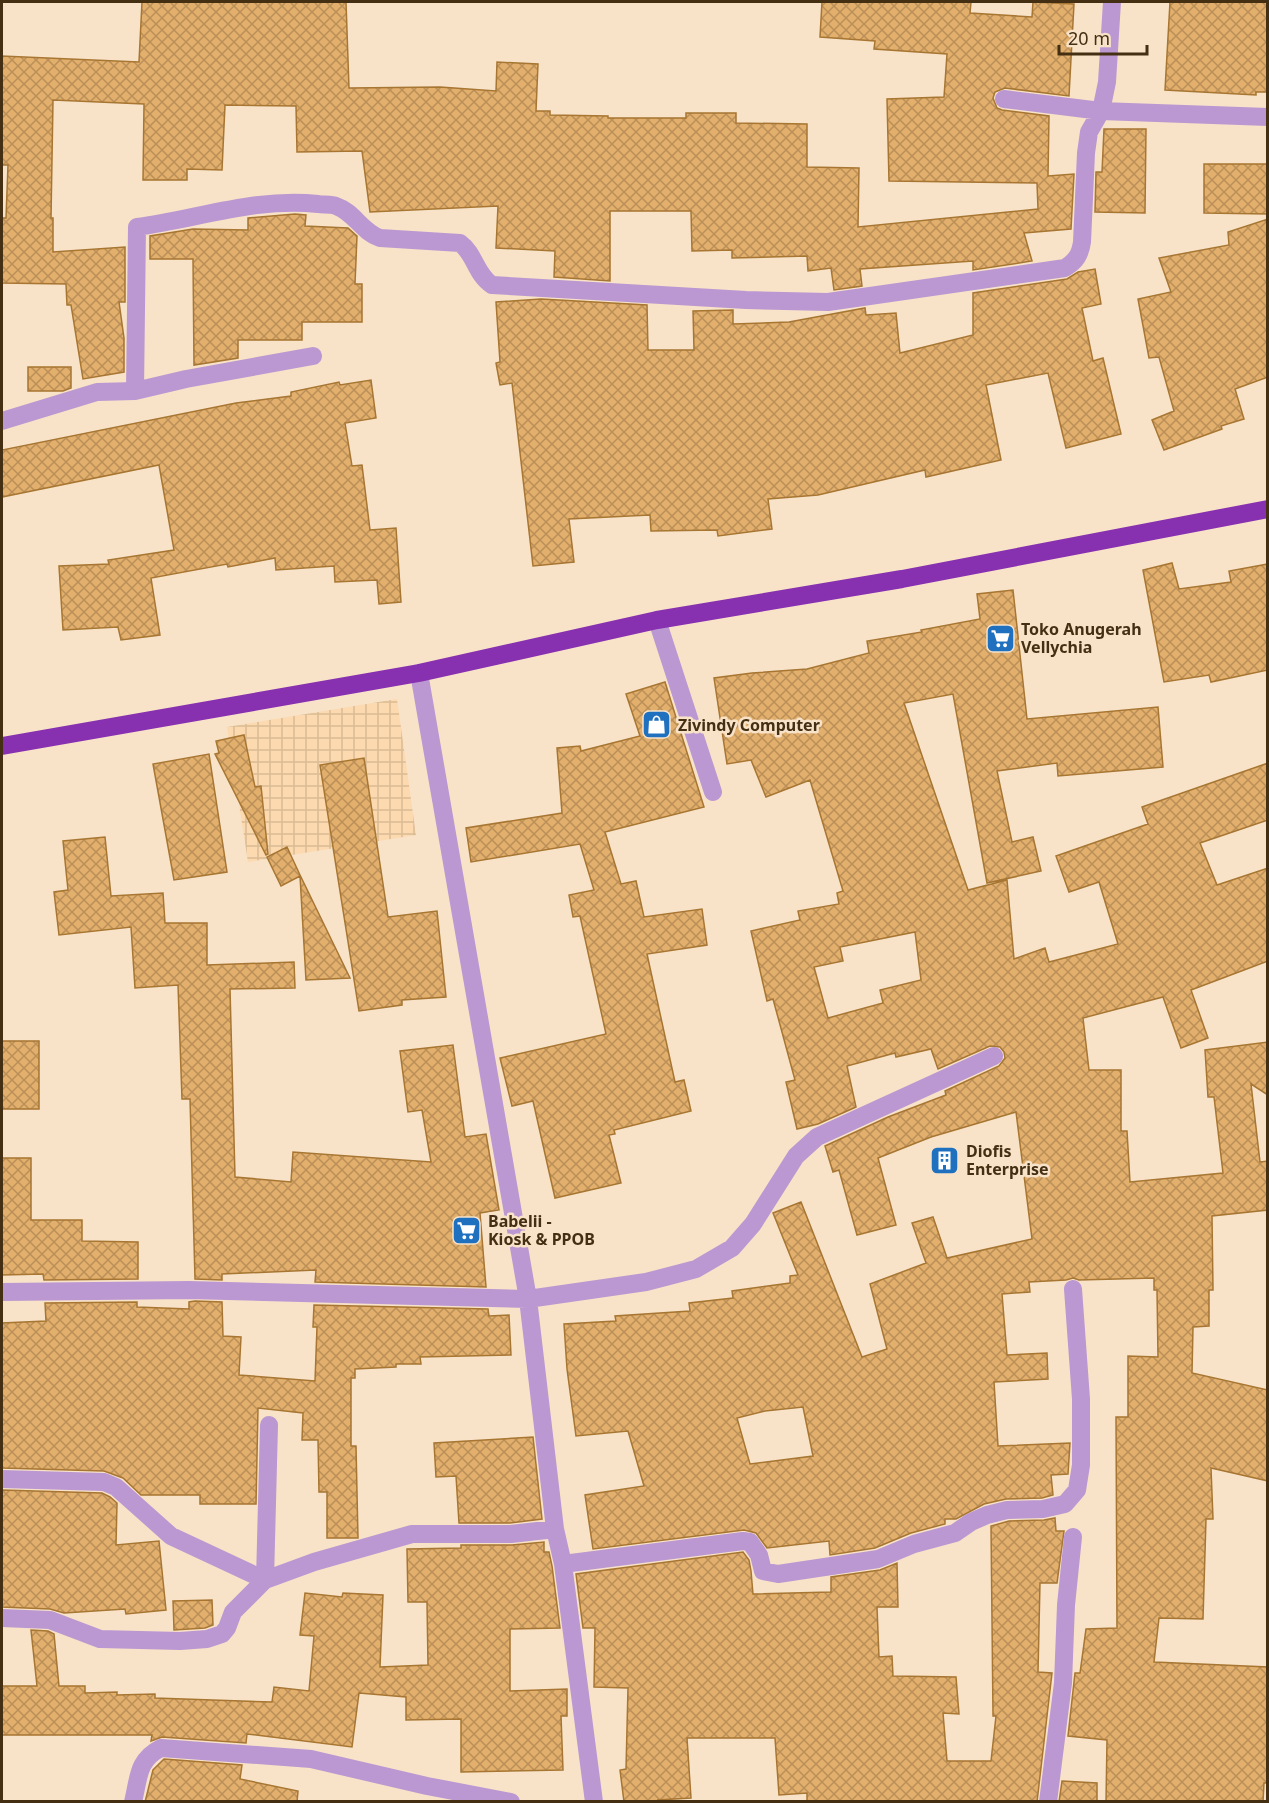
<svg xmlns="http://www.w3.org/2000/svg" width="1269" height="1803" font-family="'Noto Sans',sans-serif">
<defs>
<pattern id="industrial-grid" width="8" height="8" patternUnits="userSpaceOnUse" patternTransform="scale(1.5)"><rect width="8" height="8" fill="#fcd9ae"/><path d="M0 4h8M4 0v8" fill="none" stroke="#d9bb95"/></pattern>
<pattern id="building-cross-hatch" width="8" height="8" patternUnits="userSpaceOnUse" patternTransform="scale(1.5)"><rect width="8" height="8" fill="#e3af6d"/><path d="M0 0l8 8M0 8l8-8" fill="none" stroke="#ba8f58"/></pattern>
</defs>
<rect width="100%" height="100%" fill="#f8e3c9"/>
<!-- industrial -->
<path fill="url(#industrial-grid)" d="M397,699L416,835L248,862L227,727Z"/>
<!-- building -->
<path fill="url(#building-cross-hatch)" stroke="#a77632" stroke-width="1.5" fill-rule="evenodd" d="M142,2H346L349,88L440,87L496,91L497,62L538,64L536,111H550V115L608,116V118H686V113H736V123L807,124V167L859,168L858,227L1038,209L1037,183L889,181L887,99L944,97L947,54L874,49L875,41L820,37L822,2H971L970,13L1032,17L1033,2L1074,4L1069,96L1005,88L995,92L993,98L997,108L1002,110L1049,116L1048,176L1074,174L1071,229L1024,233L1032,261L973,270V261L860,269L862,286L834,290L831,268L808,271L807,256L732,258V250L692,251L691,211H610V281L554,277L555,251L496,248L498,206L370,212L362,151L297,152L296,106L225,105L222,170L187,169V180H143L144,104L53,100L51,218H53V252L125,247V302H119L124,338V372L83,379L71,305H67L66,284L2,283V218H6L8,165H2V56L139,62Z
M1170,2H1268V92H1256V95L1165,90Z
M1104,129H1146L1145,213L1095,212L1096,172H1102Z
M1204,164H1268V214L1204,213Z
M295,214L306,215L305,226L348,228L357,236L355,284H362V322H302V340H238V358L194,365L193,259H150V236L193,229L248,230V218Z
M1268,219V377L1235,389L1244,419L1221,426L1222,429L1164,450L1152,420L1174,411L1159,357L1149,358L1138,299L1171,292L1159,258L1229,245L1228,232Z
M1095,269L1101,304L1082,308L1093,361L1103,358L1121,434L1066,448L1048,373L986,385L1001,460L926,477L925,470L818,495L768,499L772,529L718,536L717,530L651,531L650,515L569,519L574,562L533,566L512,383L500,385L496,363L500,362L496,302L541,299L647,305L648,350H694L693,311L733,310V324L789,322L865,308L866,315L896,313L900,353L973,335V293L1067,279L1078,272Z
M28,367H71V388L63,391H28Z
M371,380L376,418L345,423L352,466L362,465L370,530L396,528L401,602L379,604L377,580L335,582L334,566L276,570L275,558L228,567L227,564L151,578L160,635L121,640L118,627L63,630L59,566L109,564L108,560L174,550L159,465L2,497V450L236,403L291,396V392L339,382L340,385Z
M1172,563L1179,589L1231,582L1229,571L1268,564V670L1211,682L1209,675L1164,682L1143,570Z
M1013,590L1027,719L1158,707L1163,767L1058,776L1057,763L997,771L1012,842L1033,837L1041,871L987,883L953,694L904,703L968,890L1007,880L1014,959L1045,948L1049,962L1118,944L1099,882L1069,892L1056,856L1148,824L1142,807L1268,763V820L1200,843L1217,885L1268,868V961L1191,990L1208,1038L1181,1048L1163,997L1083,1018L1089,1070H1121V1131H1127L1130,1182L1223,1173L1214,1097H1208L1205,1050L1268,1042V1095L1251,1084L1260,1162L1268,1161V1210L1212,1216L1213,1290H1209V1326L1193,1327L1192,1373L1268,1390V1481L1211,1468L1213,1519H1206L1203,1619L1159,1618L1154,1662L1268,1667V1783H1264L1263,1802H1106L1107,1740L1068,1736L1075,1673H1080L1086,1629L1117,1628L1116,1417H1128V1356L1158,1357L1157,1290H1154V1278L1079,1280L1073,1278L1066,1280L1029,1282L1030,1292L1002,1294L1007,1355L1047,1353L1048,1379L994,1382L998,1446L1070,1443L1068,1474L1051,1475L1053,1495L1042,1498L1006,1499L984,1504L956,1519H945V1524L911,1533L875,1548L830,1555L829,1541L767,1548L756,1533L744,1530L593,1549L585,1495L644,1486L628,1431L576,1436L567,1369L564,1324L616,1321L615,1316L690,1311L689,1303L733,1298L732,1291L790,1283V1276L798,1275L773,1213L801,1202L862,1357L887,1349L870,1284L926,1263L912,1223L933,1217L947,1258L1032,1239L1016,1112L931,1137L878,1158L896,1225L857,1235L839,1170L833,1172L825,1146L888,1117L946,1095L945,1091L999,1066L1005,1058L1004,1052L1000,1047L990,1046L938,1069L931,1049L896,1057L895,1053L847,1066L856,1107L818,1124L797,1129L786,1082L795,1080L773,999L767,1001L751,931L800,920L798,911L839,904L837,893L843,891L810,780L766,797L751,760L727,764L714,678L752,673L807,669L869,653L867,641L922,632L921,630L980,619L977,594ZM915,932L921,980L880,990L883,1003L828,1018L814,967L843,961L840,947ZM803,1407L813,1456L750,1464L737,1418L765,1411Z
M665,682L704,807L605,832L621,884L636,881L644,917L702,909L707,945L647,954L675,1082L684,1080L691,1111L614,1130L615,1134L609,1135L621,1183L555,1198L533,1101L512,1106L500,1058L606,1034L580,916L573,917L569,895L594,890L580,844L471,862L466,828L562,813L557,748L580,746L581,751L640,736L626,694Z
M244,735L255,787L261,786L268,854L266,855L215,754L219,753L216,741Z
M209,754L227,872L174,880L153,764Z
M364,758L388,917L437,911L446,997L402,1000V1005L359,1011L320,765Z
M105,837L111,896L163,893L165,923H207V965L294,962L295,988L230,989L235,1177L291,1182L293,1152L431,1162L422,1110L408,1112L400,1051L453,1045L465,1137L486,1134L499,1210L480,1213L486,1287L315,1282L316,1270L222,1274V1280L195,1279L190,1099H182L178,985L135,988L131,927L59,935L54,892L68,890L63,841Z
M287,847L300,875L350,978L306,980L300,876L281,886L267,857Z
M2,1041H39V1109H2Z
M2,1158H31V1220H82V1241L138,1242V1279L44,1280L43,1274L2,1275Z
M195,1301L222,1302L223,1336L241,1337L239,1375L315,1381L317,1327H313L314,1305L488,1309L489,1316L509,1315L511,1355L420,1357L421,1364H396V1367L355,1369V1378H351V1446H356L358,1538H327V1492H319L318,1440H302L303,1413L258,1408L256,1504H200V1495H141L123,1478L104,1471L2,1468V1323L46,1321L45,1303L137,1302V1307L189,1309V1302Z
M533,1437L542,1519L510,1523H459L456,1476L436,1477L434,1443Z
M2,1490L102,1493L110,1497L117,1503L116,1545L159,1541L166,1610L126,1614L125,1609L64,1613L50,1609L2,1607Z
M1055,1518L1056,1531H1064L1057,1583H1040L1038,1672L1052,1673L1037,1802H807V1793L779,1795L775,1738H687L691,1798L658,1800L659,1802H624L620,1770L626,1769L628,1688L594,1687L595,1628H583L576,1574L743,1552L749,1560L751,1571L753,1594L831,1592V1577L880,1570L897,1563L898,1607H877L879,1657L892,1656L893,1676L956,1677L959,1714L943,1713L947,1761H991L996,1716H993L991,1526L1009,1521L1044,1520Z
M544,1542V1552H549L552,1566L560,1628L510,1629V1691L567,1689V1716H561L563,1770L461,1772V1719L406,1720V1697L359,1693L352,1747L247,1734L246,1743L162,1737L151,1741L152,1735H2V1686H37L31,1630L48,1631L54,1634L59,1686H85V1693L117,1692V1695L155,1694V1698L272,1702L274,1687L309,1691L314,1636L300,1635L305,1593L342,1597L343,1593L383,1595L380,1667L428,1665L427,1602H408L407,1549L461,1548V1545H512Z
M212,1600L213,1625L205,1628L174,1630L173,1601Z
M164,1759L242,1765L240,1779L298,1791L297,1802H145L153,1770Z
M1062,1781L1097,1783V1802H1059Z"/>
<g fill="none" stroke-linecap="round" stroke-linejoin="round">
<!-- street -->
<path stroke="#bb98d1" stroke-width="18" d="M1004,99L1101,111L1268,117
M135,391L186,379L313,356
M2,421L97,392L135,391L137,227C197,219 257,197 318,204C323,205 331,204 336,206C354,212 362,232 380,238L460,243C475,254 476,275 492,285L746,300L828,302L1065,268C1076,261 1080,255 1082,242L1086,153L1089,132L1101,111L1107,82L1112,2
M657,620L713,792
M419,673L528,1299L555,1529L563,1564L594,1802
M2,1292L189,1290L528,1299L646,1282L696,1269L732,1248L753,1224L796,1156L817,1137L994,1056
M2,1479L104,1482L116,1487L171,1536L265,1580L269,1425
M563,1564L743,1541L750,1542L759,1555L763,1571L778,1574L878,1559L914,1544L955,1533L971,1522L987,1515L1007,1510L1043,1509L1065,1504L1077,1490L1081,1465V1399L1073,1289
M2,1618L50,1620L100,1639L180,1641L207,1639L222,1634L227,1628L233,1612L265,1580L314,1562L412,1534H511L555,1529
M133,1802C139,1778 137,1760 161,1748L311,1759L427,1786L511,1802
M1048,1802L1063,1683L1066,1605L1073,1537"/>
<!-- highway -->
<path stroke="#8731b0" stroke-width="18" d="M2,746L419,673L657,620L902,579L1268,509"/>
</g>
<!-- icons -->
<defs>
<symbol id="supermarket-square" viewBox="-11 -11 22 22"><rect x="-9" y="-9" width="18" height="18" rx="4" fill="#1f70be" stroke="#f8e3c9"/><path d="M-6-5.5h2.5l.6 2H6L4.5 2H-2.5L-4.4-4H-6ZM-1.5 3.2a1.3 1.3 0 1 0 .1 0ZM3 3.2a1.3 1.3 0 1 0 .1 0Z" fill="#fff"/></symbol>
<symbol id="shop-square" viewBox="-11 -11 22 22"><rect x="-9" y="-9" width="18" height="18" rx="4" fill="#1f70be" stroke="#f8e3c9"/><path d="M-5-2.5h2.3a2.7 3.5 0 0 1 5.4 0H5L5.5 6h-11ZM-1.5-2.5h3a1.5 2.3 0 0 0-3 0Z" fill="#fff"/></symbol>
<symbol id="building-square" viewBox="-11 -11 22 22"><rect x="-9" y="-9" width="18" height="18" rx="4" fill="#1f70be" stroke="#f8e3c9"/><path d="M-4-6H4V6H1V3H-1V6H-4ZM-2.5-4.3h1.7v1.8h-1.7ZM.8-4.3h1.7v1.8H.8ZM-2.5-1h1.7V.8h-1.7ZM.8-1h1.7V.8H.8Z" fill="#fff"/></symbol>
</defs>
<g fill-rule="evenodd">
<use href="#supermarket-square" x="984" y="622" width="33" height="33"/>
<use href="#shop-square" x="640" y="708" width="33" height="33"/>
<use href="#building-square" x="928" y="1144" width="33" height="33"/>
<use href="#supermarket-square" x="450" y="1214" width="33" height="33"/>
</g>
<g text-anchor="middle" stroke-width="5" stroke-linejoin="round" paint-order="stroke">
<!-- poi labels -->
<g font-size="16" font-weight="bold" fill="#442f13" stroke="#f8e3c9" text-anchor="start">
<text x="1021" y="635">Toko Anugerah<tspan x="1021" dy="18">Vellychia</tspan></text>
<text x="678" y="731">Zivindy Computer</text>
<text x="966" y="1157">Diofis<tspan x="966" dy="18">Enterprise</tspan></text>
<text x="488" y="1227">Babelii -<tspan x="488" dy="18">Kiosk &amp; PPOB</tspan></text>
</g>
</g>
<!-- border -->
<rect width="1269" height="1803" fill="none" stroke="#442f13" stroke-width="6"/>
<!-- scale -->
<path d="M1059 45v9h88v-9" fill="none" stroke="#442f13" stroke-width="3"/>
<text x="1068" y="45" font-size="18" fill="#442f13" stroke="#f8e3c9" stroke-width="4.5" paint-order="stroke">20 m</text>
</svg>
